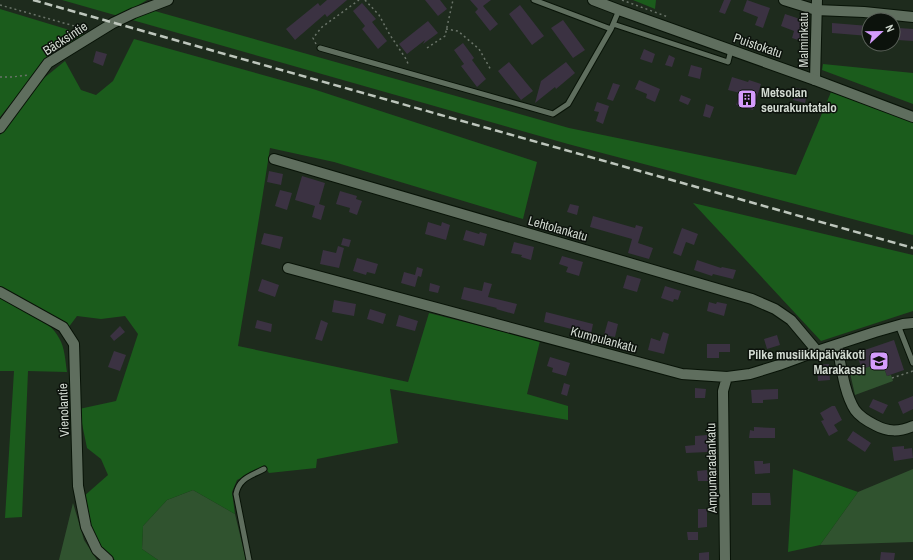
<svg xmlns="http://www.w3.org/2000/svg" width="913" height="560" font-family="'Archivo Narrow',sans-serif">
<rect width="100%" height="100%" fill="#1e2b1d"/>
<!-- green -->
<path fill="#30532f" d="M882,362L887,376L891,375L893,381L855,395L850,373Z
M913,469V542L820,545L858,492Z
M193,490L235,514L246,560H158L142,549L143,526L167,500Z
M73,503L84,540L97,560H59Z"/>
<!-- forest -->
<path fill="#1b5c1c" d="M62,0H147L137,6L569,128L796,175L831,92L913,122V235L568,144Z
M633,0H656L655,9Z
M0,9L86,35L53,51L0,117Z
M134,39L313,89L537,162L523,219L334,162L270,148L261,206L238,346L408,382L429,313L540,341L527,394L568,406V420L390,389L398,443L317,459L316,468L269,473L264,466L237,480L232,492L235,514L193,490L167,500L143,526L142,549L158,560H115L99,546L89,523L83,497L108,475L101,459L87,448L79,409L116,401L138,334L125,316L101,319L77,316L68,328L62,321L0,287V135L44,78L65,61L81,90L96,95L113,81Z
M823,64L913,73V104L822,70Z
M693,203L913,255V311L821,341Z
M0,298C18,308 50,319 59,338C65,348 65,360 67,372L28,371L22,517L5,518L14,371H0Z
M793,469L858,492L820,545L788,552Z"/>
<!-- building -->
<path fill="#3b3242" d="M327,0H347L327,17L325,14L295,40L286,29L318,3L320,6Z
M425,0H440L447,9L438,16Z
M470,0H491L483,6L498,24L490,31L475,12L478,9Z
M724,0H731L725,14L719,12Z
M747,0L770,8L763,28L755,25L758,17L743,11Z
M362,3L376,19L372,22L387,41L378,49L362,29L365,26L353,11Z
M520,5L544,36L532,45L509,14Z
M785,14L803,20L800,29L805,30L801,41L792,38L794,31L781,26Z
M563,20L585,50L573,58L551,28Z
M428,21L438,33L423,44L425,40L407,54L399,44Z
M832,23L869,26V36L832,33Z
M899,28L913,29V41L898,40Z
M463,43L474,58L472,60L486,79L477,87L461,66L464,64L454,50Z
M644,49L655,54L652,63L640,59Z
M96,51L107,54L103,66L93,62Z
M669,55L675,58L672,67L665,65Z
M509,62L533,91L521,100L498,71Z
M566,62L575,73L556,89L555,87L535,103L541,81Z
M691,65L702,68L700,79L688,76Z
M732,77L748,82L749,80L761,84L753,110L736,105L740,93L728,90Z
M639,80L660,89L655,102L646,98L647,94L635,89Z
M613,83L620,85L613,101L607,99Z
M796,88L808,90L805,103L793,100Z
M681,95L691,99L688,105L679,101Z
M597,102L609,106L603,124L596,121L599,112L594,111Z
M706,104L714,107L710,118L703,116Z
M269,171L283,174L281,185L267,182Z
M302,176L325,183L319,204L325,206L321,220L312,217L315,206L295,200Z
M280,190L292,193L287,210L275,206Z
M340,191L357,196L356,199L362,201L357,215L349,212L350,208L336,204Z
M570,204L579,206L577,215L567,212Z
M593,216L635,228L636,225L643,227L638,243L653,248L649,259L628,253L632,239L590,227Z
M428,222L441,226L442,222L450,225L446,240L425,234Z
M682,228L698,234L694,245L686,242L681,256L673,253Z
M466,230L479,234L480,232L487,234L484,246L463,240Z
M264,233L283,237L280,249L261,244Z
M343,238L351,240L349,247L341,245Z
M514,242L534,247L531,260L521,257L522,255L511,253Z
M338,246L344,248L339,268L320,264L323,250L336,253Z
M562,256L583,262L579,276L566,272L568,267L559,264Z
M357,258L378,264L375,274L367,272L366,275L353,271Z
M697,260L721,268L722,267L736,270L733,279L713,274L712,276L694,270Z
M417,267L423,269L421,277L418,276L415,287L401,283L404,272L415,275Z
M627,275L641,279L637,292L623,288Z
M262,279L279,285L275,297L258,291Z
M484,282L492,284L488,297L517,304L514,314L496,309L497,308L461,299L464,287L482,291Z
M430,283L440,286L438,293L429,291Z
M665,286L681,291L678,300L674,299L673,302L661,298Z
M334,300L356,304L354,316L332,312Z
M709,302L716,304L717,302L727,304L724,316L707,311Z
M370,309L386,314L383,324L367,319Z
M546,312L593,324L591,334L544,322Z
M399,315L418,321L415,331L396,326Z
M257,320L272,324L271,332L255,328Z
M321,320L328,323L322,341L315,339Z
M608,321L618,324L615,337L604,335Z
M120,326L125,332L114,341L110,336Z
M663,332L669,334L664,354L648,350L651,338L660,341Z
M777,335L780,345L767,349L764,339Z
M894,340L904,370L887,376L882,362L862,369L856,353Z
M707,344H730V352H719V358H707Z
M114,351L126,355L120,371L108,367Z
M550,357L570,363L566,376L552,372L553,368L547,366Z
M829,364L830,380L818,381L817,365Z
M564,383L570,385L567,396L561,394Z
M695,388L706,389L705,398H695Z
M778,389V399L763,400V403H752L751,390Z
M913,396V409L903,414L898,402Z
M873,399L888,405L883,414L869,407Z
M832,406H835L842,420L834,425L838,431L829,436L821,421L824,420L820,413Z
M754,427L775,428V438H749L750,430L754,431Z
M853,431L871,443L865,452L847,440Z
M707,435L708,452L686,453L685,446L695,445V436Z
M904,446V449L912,448L913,458L894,461L892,447Z
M754,461H763V464L770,463V473L755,474Z
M707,470L708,481H698L697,471Z
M752,493H770L771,505H752Z
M698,509H707V527L698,528Z
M687,532H698V540H688Z
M709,552V560H699V553Z
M881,552L895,553L894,560H880Z"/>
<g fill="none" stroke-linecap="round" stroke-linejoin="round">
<defs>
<path id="service" d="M534,0L611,29
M613,24L728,62L731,50
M320,48L553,114L568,104L611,29L619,10
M898,325L913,363
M249,560L236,494C239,478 251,476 264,469"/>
<path id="minor" d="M784,0L816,10L864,12L913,17
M815,80L817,0
M274,159L752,299L775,309L791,320L817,351
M288,268L682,374L727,377L750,374L779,365L817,351L875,332L903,324L913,323
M0,292L63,327L74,344L78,486L86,527L97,550L108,560
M837,345C841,365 844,393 855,410C860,417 867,421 875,425C888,432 899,432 913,426
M725,560L723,391L727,377"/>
<path id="tertiary" d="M593,0L619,10L815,80L913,117
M0,128L48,63L113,23L134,13L168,0"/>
</defs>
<!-- service casing -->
<use href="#service" stroke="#081307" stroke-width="7"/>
<!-- minor casing -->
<use href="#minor" stroke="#081307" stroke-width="12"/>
<!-- tertiary casing -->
<use href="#tertiary" stroke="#081307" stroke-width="12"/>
<!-- path -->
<path stroke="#6a7469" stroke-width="1.5" stroke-dasharray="2 3" stroke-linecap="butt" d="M365,0L379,15L390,35L406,59L409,66
M622,0L668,17
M0,5L85,29
M446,29L458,31L479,49L491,70
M316,44L313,38L322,27L359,0
M427,48L445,36L453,0
M0,77H12L28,75
M892,378L913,371"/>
<!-- service -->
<use href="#service" stroke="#5f6e5e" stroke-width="5"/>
<!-- minor -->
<use href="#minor" stroke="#5f6e5e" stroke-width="10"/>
<!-- tertiary -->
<use href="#tertiary" stroke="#5f6e5e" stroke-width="10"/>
<!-- rail -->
<path stroke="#bdc6bc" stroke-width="2.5" stroke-dasharray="8 4" stroke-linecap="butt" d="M33,0L913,248"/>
</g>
<!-- icons -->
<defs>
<symbol id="building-square" viewBox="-11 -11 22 22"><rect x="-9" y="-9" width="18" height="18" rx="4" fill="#d49cfc" stroke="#0c120c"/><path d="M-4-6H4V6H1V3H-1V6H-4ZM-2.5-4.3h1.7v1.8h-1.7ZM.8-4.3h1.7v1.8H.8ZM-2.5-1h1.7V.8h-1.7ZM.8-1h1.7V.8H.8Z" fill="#111"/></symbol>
<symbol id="school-square" viewBox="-11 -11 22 22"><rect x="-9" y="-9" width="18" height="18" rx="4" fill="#d49cfc" stroke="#0c120c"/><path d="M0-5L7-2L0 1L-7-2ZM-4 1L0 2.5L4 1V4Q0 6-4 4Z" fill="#111"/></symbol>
</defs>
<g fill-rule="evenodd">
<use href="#building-square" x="736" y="88" width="22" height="22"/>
<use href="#school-square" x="868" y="350" width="22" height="22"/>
</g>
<g text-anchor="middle" stroke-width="3" stroke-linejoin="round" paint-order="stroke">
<!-- street labels -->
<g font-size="13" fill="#d1d9d0" stroke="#0c120c">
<text transform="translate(65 38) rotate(-33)" y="5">Bäcksintie</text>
<text transform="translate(803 40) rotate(-90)" y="5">Malminkatu</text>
<text transform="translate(758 45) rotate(19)" y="5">Puistokatu</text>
<text transform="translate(558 228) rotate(16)" y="5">Lehtolankatu</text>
<text transform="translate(604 339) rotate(15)" y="5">Kumpulankatu</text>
<text transform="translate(63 410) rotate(-92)" y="5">Vienolantie</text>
<text transform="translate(711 468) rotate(-91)" y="5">Ampumaradankatu</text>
</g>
<!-- poi labels -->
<g font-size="13" font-weight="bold" fill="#d1d9d0" stroke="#0c120c" text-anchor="start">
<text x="761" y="97">Metsolan<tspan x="761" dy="15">seurakuntatalo</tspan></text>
<text x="865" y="359" text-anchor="end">Pilke musiikkipäiväkoti<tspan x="865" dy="15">Marakassi</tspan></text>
</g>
</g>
<!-- north arrow -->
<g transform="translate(881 32) rotate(68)"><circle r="19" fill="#0c120c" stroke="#5b625a"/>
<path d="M0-3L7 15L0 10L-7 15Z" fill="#d49cfc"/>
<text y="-6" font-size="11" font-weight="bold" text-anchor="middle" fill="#d1d9d0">N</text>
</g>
</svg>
